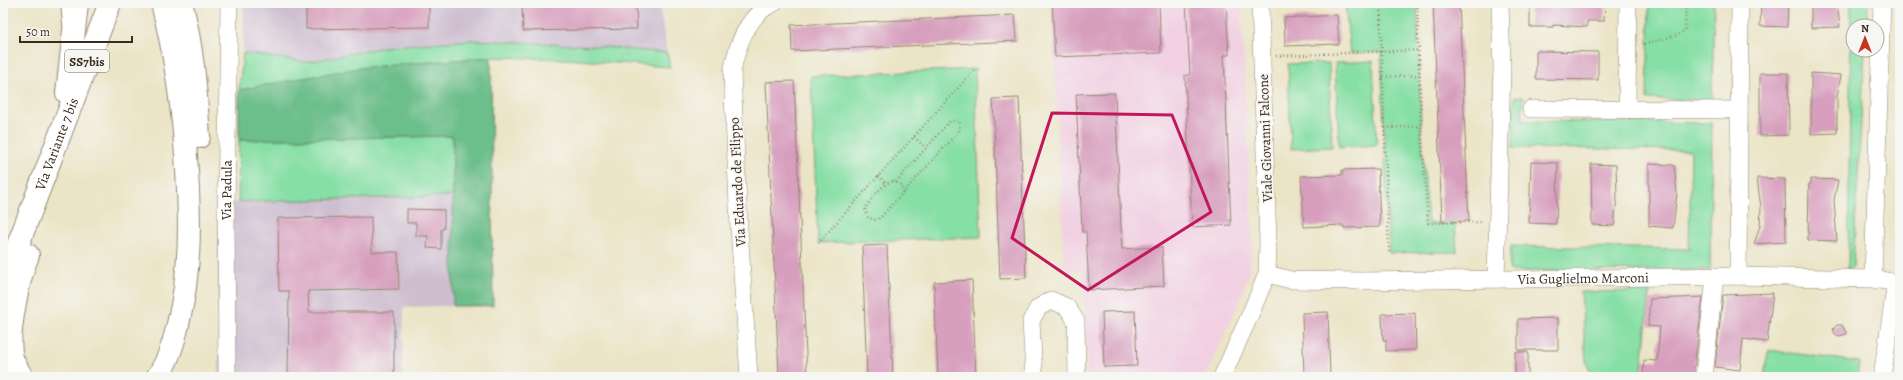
<svg xmlns="http://www.w3.org/2000/svg" width="1903" height="380" font-family="Alegreya,serif">
<rect width="100%" height="100%" fill="#f6f6f2"/>
<filter id="ink" filterUnits="userSpaceOnUse"><feTurbulence type="fractalNoise" baseFrequency=".025" numOctaves="2"/><feDisplacementMap in="SourceGraphic" scale="8" xChannelSelector="R" yChannelSelector="G"/><feConvolveMatrix kernelMatrix="1 2 1 2 8 2 1 2 1" color-interpolation-filters="sRGB"/></filter>
<filter id="wash" filterUnits="userSpaceOnUse"><feTurbulence type="fractalNoise" baseFrequency=".012" numOctaves="4" result="noise"/><feDisplacementMap in="SourceGraphic" scale="16" xChannelSelector="R" yChannelSelector="G"/><feGaussianBlur stdDeviation="0.9" result="paint"/><feColorMatrix in="noise" values="0 0 0 0 0 0 0 0 0 0 0 0 0 0 0 0 0 1.4 0 .05"/><feComposite in="paint" operator="in"/></filter>
<g filter="url(#wash)">
<rect width="100%" height="100%" fill="#ebe4c6"/>
<!-- built -->
<path fill="#f1d0e2" d="M1052,3H1241L1253,243L1249,271L1241,298L1205,377H1088L1083,271L1064,272Z"/>
<!-- industrial -->
<path fill="#cebed0" d="M244,3H659L667,53L595,46L473,40L390,46L307,62L243,53Z
M453,196V306L404,307L403,377H219L218,203Z"/>
<!-- green -->
<path fill="#86dfa4" stroke="#608461" d="M1345,3H1417L1421,126L1428,223H1455L1457,252L1389,253L1381,52L1350,53Z
M1649,3H1714L1712,100L1647,99Z
M1851,3H1868L1867,26H1853V50H1865L1853,267L1848,270Z
M472,40L595,46L667,53L670,67L565,59L491,57L358,68L239,90L243,53L307,62L390,46Z
M1373,61L1377,145L1339,147L1335,63Z
M1329,63L1332,147L1291,149L1288,64Z
M975,69L981,237L818,243L811,76Z
M1514,97H1523L1522,121L1712,123L1710,270L1512,271L1509,269L1511,246L1689,249L1691,150L1513,148Z
M453,136V196L238,202L239,140Z
M1650,291L1641,377H1593L1586,361L1581,292Z
M1768,350L1859,362L1857,377H1764Z"/>
<!-- forest -->
<path fill="#6cbe8a" stroke="#547454" d="M491,57L493,306H453V136L239,140V90L358,68Z"/>
<g id="blocks">
<!-- building -->
<path fill="#d79ebd" d="M306,3H429V27L306,29Z
M522,3H636L637,29L523,31Z
M1052,3H1159L1161,53L1055,57Z
M1186,3H1226L1229,55H1224L1231,225L1192,227L1185,75H1190Z
M1433,3H1459L1469,221L1442,222Z
M1530,3H1605L1604,21H1587V27L1553,25V27H1530Z
M1761,3H1788L1787,27L1760,26Z
M1811,3H1837L1840,27L1811,28Z
M1015,15L1017,41L792,51L791,25Z
M1337,15L1339,44L1285,46L1284,18Z
M1536,51L1598,52V80L1536,79Z
M1760,73H1788L1789,135L1760,136Z
M1811,73L1841,75L1837,96V133L1811,134Z
M794,81L807,377H779L766,82Z
M1115,93L1122,249L1162,247L1164,286L1089,290L1086,232H1082L1076,94Z
M1019,98L1026,278L1000,279L993,99Z
M1531,162L1558,163L1556,224L1529,223Z
M1591,164L1616,165L1617,197L1614,226L1592,225Z
M1649,164L1674,165L1677,193L1673,228L1649,226Z
M1378,169L1380,227L1344,228L1343,225L1304,227L1301,176L1342,175V170Z
M1757,178L1785,179L1786,242L1754,244L1760,226L1761,208Z
M1811,179L1838,180L1834,200L1837,241L1808,240L1809,184H1811Z
M407,209L444,210V229H441V249L427,248L428,236H416V223H407Z
M371,217L372,252H398L399,289L308,291L309,312H394V377L288,376L289,291H279L278,218Z
M887,245L893,377H867L862,246Z
M972,280L976,377H938L934,282Z
M1773,293L1767,342L1743,339L1740,370L1715,367L1723,295Z
M1703,297L1693,377H1643L1644,360L1657,361L1660,327L1648,326L1650,299Z
M1135,311L1137,366L1104,367L1102,312Z
M1328,312L1330,377H1304L1302,313Z
M1415,313L1416,350L1386,351V340H1383L1382,314Z
M1558,318V350H1518V319Z
M1837,325H1842L1847,334L1839,336L1835,334L1833,329Z
M1515,352H1528V377H1515Z"/>
</g>
</g>
<g filter="url(#ink)">
<use href="#blocks" fill-opacity="0" stroke="#938772" stroke-width="1"/>
<g fill="none" stroke-linecap="round" stroke-linejoin="round">
<defs>
<g id="street">
<path d="M1531,109L1739,110"/>
<path d="M1627,110L1628,3"/>
<path id="s1" d="M1267,274L1291,280L1360,281L1738,276L1873,279L1900,283"/>
<path d="M1738,276L1740,3"/>
<path d="M1496,279L1502,68L1500,3"/>
<path d="M1873,279L1882,3"/>
<path id="s2" d="M227,377L226,210L229,3"/>
<path d="M749,377L739,228L732,72C737,45 747,14 774,3"/>
<path d="M1034,377L1031,321L1038,308L1051,300L1067,307L1076,321L1077,377"/>
<path d="M1222,377L1250,315L1267,274L1268,243L1260,3"/>
<path d="M1704,377L1715,276"/>
<path d="M1882,377L1896,282"/>
</g>
<g id="primary">
<path d="M181,3C193,46 196,93 199,137"/>
<path d="M67,93L77,4"/>
<path id="s3" d="M3,284L110,3"/>
<path d="M22,377C19,371 14,364 12,358C6,335 19,277 28,255"/>
<path d="M157,377C168,362 174,342 178,324C192,267 190,213 186,155C182,104 175,53 162,3"/>
</g>
<path id="highway" d="M72,3L74,23"/>
</defs>
<!-- street casing -->
<use href="#street" stroke="#938772" stroke-width="18"/>
<!-- primary casing -->
<use href="#primary" stroke="#938772" stroke-width="24"/>
<!-- highway casing -->
<use href="#highway" stroke="#938772" stroke-width="24"/>
<!-- path -->
<path stroke="#938772" stroke-width="2.5" stroke-dasharray="1 3" stroke-linecap="butt" d="M1380,3L1389,253
M1417,3L1421,126L1428,223L1483,222
M1644,44L1678,35L1685,30L1686,3
M1276,56L1419,50
M1383,77L1420,75
M1385,128L1421,126
M914,137L926,148
M878,176L887,184
M893,181L901,185L903,192L901,195L880,218L876,220L868,218L865,209C870,200 883,183 893,181Z
M896,182L950,121H959L960,125L959,131L901,195
M818,243L975,69"/>
<!-- street -->
<use href="#street" stroke="#fff" stroke-width="17"/>
<!-- primary -->
<use href="#primary" stroke="#fff" stroke-width="22"/>
<!-- highway -->
<use href="#highway" stroke="#fff" stroke-width="22"/>
</g>
</g>
<!-- marked area -->
<path fill="none" stroke="#c2185b" stroke-width="3" stroke-linejoin="round" d="M1052,113L1172,115L1211,212L1088,290L1012,238Z"/>
<g text-anchor="middle" stroke-width="3.5" stroke-linejoin="round" paint-order="stroke">
<!-- shield labels -->
<rect fill="#f6f6f2" stroke="#73675e" stroke-width="1" x="65" y="50" width="44" height="22" rx="3"/>
<g font-size="13" font-weight="bold" fill="#3b2a1e">
<text x="87" y="66">SS7bis</text>
</g>
<!-- street labels -->
<g font-size="14" fill="#3b2a1e" stroke="#f6f6f2">
<text transform="translate(1265 138) rotate(-92)" y="5">Viale Giovanni Falcone</text>
<text dy="5" stroke="none"><textPath href="#s3" startOffset="150">Via Variante 7 bis</textPath></text>
<text transform="translate(737 182) rotate(-93)" y="5">Via Eduardo de Filippo</text>
<text dy="5" stroke="none"><textPath href="#s2" startOffset="187">Via Padula</textPath></text>
<text dy="5" stroke="none"><textPath href="#s1" startOffset="317">Via Guglielmo Marconi</textPath></text>
</g>
</g>
<!-- margin -->
<rect width="1903" height="380" fill="none" stroke="#f6f6f2" stroke-width="16"/>
<!-- north arrow -->
<g transform="translate(1865 38)"><circle r="19" fill="#f6f6f2" stroke="#aba49d"/>
<path d="M0-3L7 15L0 10L-7 15Z" fill="#c8321e"/>
<text y="-6" font-size="11" font-weight="bold" text-anchor="middle" fill="#3b2a1e">N</text>
</g>
<!-- scale -->
<path d="M20 36v6h112v-6" fill="none" stroke="#3b2a1e" stroke-width="2"/>
<text x="26" y="36" font-size="12" fill="#3b2a1e" stroke="#f6f6f2" stroke-width="3" paint-order="stroke">50 m</text>
</svg>
